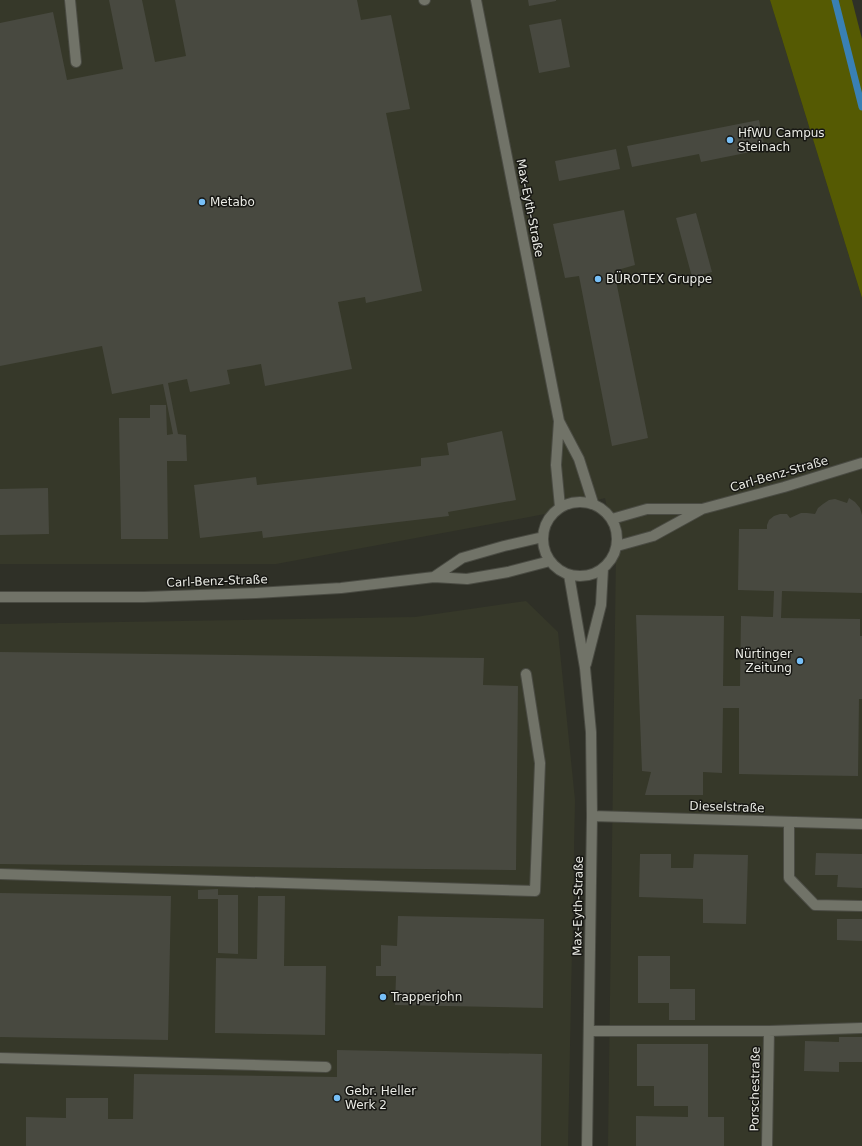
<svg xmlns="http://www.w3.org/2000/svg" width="862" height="1146" font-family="'DejaVu Sans',sans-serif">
<rect width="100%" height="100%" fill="#2f3027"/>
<!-- built -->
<path fill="#363829" d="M0,0H770L862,298V1146H608L616,550L605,498L545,514L276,564H0Z
M526,601L558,632L575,800L568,1146H0V624L415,617Z"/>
<!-- green -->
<path fill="#555a03" d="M770,0H852L862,39V298Z"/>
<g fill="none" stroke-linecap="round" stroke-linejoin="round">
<!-- stream -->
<path stroke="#3980b4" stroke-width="7" d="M835,0L862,107"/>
</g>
<!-- building -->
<path fill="#484940" d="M109,0H142L155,62L186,56L175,0H357L361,20L391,15L410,109L386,113L422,291L366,303L365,297L338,302L352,369L265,386L261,364L227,370L230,384L190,392L187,379L168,383L178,434L186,435L187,461H167L168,539H121L119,418H150V405H166L167,435L173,434L163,384L112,394L102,346L0,366V23L53,12L67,80L123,69Z
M528,0H556V1L529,6Z
M561,19L570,67L539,73L529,25Z
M759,120L765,149L701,162L699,154L632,167L627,146Z
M616,149L620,169L559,181L555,161Z
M624,210L635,265L614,271L648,438L612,446L579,276L565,278L553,224Z
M696,213L712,272L692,277L676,218Z
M502,431L516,500L448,512L449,516L263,538L262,531L200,538L194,485L256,477L257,485L421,466V458L449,455L447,443Z
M48,488L49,534L0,535V489Z
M849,498L855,502L860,508L862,515V593L782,591L781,618L860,619V636H862V699H859L858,776L739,774V708H723L722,773L703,772V795H645L651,772L642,771L636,615L724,616L723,686H740L741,616L773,617L774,591L738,590L739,529H767V525L769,520L774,516L780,514H787L790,518L801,513H807L815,514L818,508L823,504L829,500L835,499L847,503Z
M0,652L484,658L483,685L518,686L516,870L0,864Z
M816,853L862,854V888L837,887L838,875H815Z
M640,854H671V868H693L694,854L748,855L746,924L703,923V899L639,897Z
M218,889V895H238V954L218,953V899H198V890Z
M0,893L171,896L168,1040L0,1037Z
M258,896H285L284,966H326L325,1035L215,1033L216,958L257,959Z
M398,916L544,919L543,1008L395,1005L396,976H376V966H381V945L397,946Z
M837,919H862V941L837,940Z
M638,956H670V989H695V1020H669V1003H638Z
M839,1037H862V1062H839V1072L804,1071L805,1041L839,1042Z
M637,1044H708V1117H724V1146H636V1116L688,1117V1106H654V1086H637Z
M337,1050L542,1054L541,1146H26V1117L66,1118V1098H108V1119H133L134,1074L337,1077Z"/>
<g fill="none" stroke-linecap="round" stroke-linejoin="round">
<defs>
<path id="minor" d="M70,0L76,62
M424,0H425
M476,0L559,421L556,465L560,507
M559,421L579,459L593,503
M543 539a37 37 0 1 1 74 0a37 37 0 1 1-74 0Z
M612,519L647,509H701
M617,546L653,536L702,509L784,487L862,463
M569,575L585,668L591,732L592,816L587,1146
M434,577L462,558L504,546L543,537
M0,597H144L256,593L341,588L434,577L467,579L508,572L550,561
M586,664L601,605L603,568
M592,816L862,824
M789,822V878L815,905L862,906
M0,874L535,891L540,763L526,674
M589,1031H769L862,1028
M0,1058L326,1067
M767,1146L769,1031"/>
</defs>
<!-- minor casing -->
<use href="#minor" stroke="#4a4b43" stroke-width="12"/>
<!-- minor -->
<use href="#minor" stroke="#717368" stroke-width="10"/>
</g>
<!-- markers -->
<g fill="#77bff7" stroke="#171713" stroke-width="1.5">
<circle cx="730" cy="140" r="4"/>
<circle cx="202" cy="202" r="4"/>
<circle cx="598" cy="279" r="4"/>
<circle cx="800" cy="661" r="4"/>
<circle cx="383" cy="997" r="4"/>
<circle cx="337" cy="1098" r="4"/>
</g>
<g text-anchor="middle" stroke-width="3" stroke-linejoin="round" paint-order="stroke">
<!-- poi labels -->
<g font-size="12" fill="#eaebe5" stroke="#171713" text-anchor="start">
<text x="738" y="137">HfWU Campus<tspan x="738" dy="14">Steinach</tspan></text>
<text x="210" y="206">Metabo</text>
<text x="606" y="283">BÜROTEX Gruppe</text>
<text x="792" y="658" text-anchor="end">Nürtinger<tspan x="792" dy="14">Zeitung</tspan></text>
<text x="391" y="1001">Trapperjohn</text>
<text x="345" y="1095">Gebr. Heller<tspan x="345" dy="14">Werk 2</tspan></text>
</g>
<!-- street labels -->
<g font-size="12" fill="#eaebe5" stroke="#171713">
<text transform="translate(530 208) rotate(79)" y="4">Max-Eyth-Straße</text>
<text transform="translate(779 474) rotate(-16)" y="4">Carl-Benz-Straße</text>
<text transform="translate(217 581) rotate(-2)" y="4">Carl-Benz-Straße</text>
<text transform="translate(727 807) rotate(2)" y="4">Dieselstraße</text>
<text transform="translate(578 906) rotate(-89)" y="4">Max-Eyth-Straße</text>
<text transform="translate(755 1089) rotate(-89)" y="4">Porschestraße</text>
</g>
</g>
</svg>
